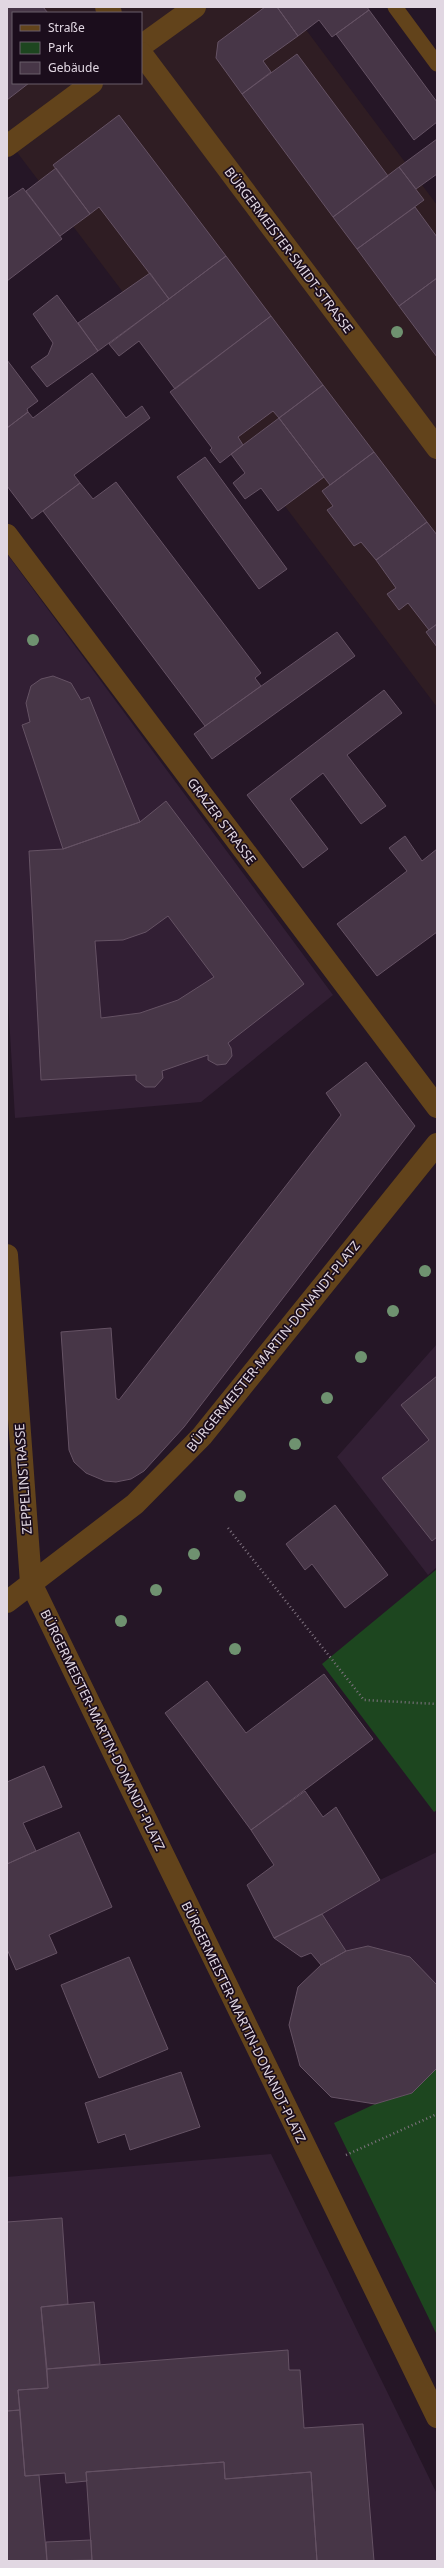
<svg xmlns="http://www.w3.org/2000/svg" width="444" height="2568" font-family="'Noto Sans',sans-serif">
<rect width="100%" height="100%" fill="#251626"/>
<!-- commercial -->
<path fill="#2f1d23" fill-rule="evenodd" d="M7,7H289L437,205V707L7,139ZM13,13H141V83H13Z"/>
<!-- built -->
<path fill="#321f34" d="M7,554L333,995L201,1102L15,1118L7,983Z
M437,1344V1567L428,1575L337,1457Z
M437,1852V2068L412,2093L375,2104L331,2097L300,2066L289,2025L298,1987L321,1965L311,1953L301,1957L274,1938L322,1914L380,1880Z
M271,2154L437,2494V2561H7V2177Z"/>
<!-- green -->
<path fill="#1d461f" d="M437,1569V1810L434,1812L322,1664Z
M437,2068V2335L334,2123L375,2104L412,2093Z"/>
<!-- building -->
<path fill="#473647" stroke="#655264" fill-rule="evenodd" d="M7,7H43L48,13H13V83H29L7,100Z
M265,7H277L298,36L263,61L271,72L242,94L216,58L218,42Z
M277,7H367L369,10L332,37L319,20L298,36Z
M369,10L437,102V122L414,140L336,34Z
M297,54L388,176L333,217L242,94Z
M119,115L226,256L169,299L99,207L90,214L53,165Z
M437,139V174L416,189L399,167Z
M399,167L424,200L357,249L333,217Z
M56,168L90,214L60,236L26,191Z
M23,188L62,239L7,281V199Z
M415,207L437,237V278L399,306L357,249Z
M226,256L271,316L175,389L139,341L119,356L109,344Z
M150,273L169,299L98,351L78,323Z
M437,278V357L399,306Z
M57,295L98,351L47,387L31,367L48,355L53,343L33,314Z
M271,316L323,385L279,418L273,411L238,437L243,445L220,463L210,450L212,448L170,392Z
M7,360L38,401L27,409L28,412L7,428Z
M92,373L126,418L142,406L150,418L74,475L80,483L32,519L7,486V428L28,412L33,418Z
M323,385L374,452L330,485L279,418Z
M279,418L324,477L278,511L261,488L245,499L233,483L245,473L231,454Z
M374,452L427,522L376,560L361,542L354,546L327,510L333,506L322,491Z
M205,457L287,569L259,589L177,477Z
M116,482L261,673L255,678L261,686L205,726L43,511L80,483L93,499Z
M427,522L437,535V624L429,630L408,603L399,610L387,594L396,588L376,560Z
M437,624V647L426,632Z
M337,632L355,656L212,759L194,734Z
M53,676L71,683L81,700L89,697L140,822L63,849L22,725L30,722L26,703L31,686L41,679Z
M384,690L402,713L347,755L386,806L361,824L323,773L290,799L328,849L303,868L247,795Z
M166,801L304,984L228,1043L231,1048L232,1056L226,1064L217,1065L208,1060V1055L162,1071L163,1078L155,1087H145L136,1080V1075L41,1080L29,851L63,849L140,822ZM168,916L214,977L178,1000L140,1013L101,1018L95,941L123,940L146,932Z
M405,836L422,861L437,849V932L377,976L337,924L407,871L389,848Z
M366,1062L415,1126L184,1427L144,1471L131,1479L116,1482L105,1481L86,1473L74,1462L69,1450L61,1332L111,1328L116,1398L119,1400L341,1115L326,1093Z
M437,1376V1537L432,1541L382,1478L429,1440L401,1405Z
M335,1505L388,1575L345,1608L312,1564L305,1570L286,1544Z
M324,1674L373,1739L251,1830L165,1713L207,1681L246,1733Z
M44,1766L62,1807L23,1823L36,1851L7,1864V1782Z
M305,1791L323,1817L336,1807L380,1880L322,1914L274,1938L247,1885L274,1865L251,1830Z
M79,1832L112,1907L49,1935L57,1953L16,1970L7,1949V1864Z
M322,1914L346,1951L321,1965L311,1953L301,1957L274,1938Z
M368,1946L410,1957L437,1985V2068L412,2093L375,2104L331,2097L300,2066L289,2025L298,1987L321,1965L346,1951Z
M129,1957L168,2049L99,2078L61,1985Z
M181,2072L200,2127L130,2150L125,2134L98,2143L85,2103Z
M62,2218L68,2304L41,2307L48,2388L18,2390L20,2410L7,2411V2222Z
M94,2302L100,2364L47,2369L41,2307Z
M288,2350L289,2370H300L304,2428L363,2424L374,2561H317L311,2472L225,2479L224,2462L86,2472L87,2481L66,2483L65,2473L25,2476L18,2390L48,2388L47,2369Z
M20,2410L25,2476L39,2475L47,2561H7V2411Z
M224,2462L225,2479L311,2472L317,2561H92L86,2472Z
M91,2540L92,2560L47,2561L46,2542Z"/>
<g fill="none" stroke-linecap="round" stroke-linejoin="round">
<!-- path -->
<path stroke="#807481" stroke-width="2.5" stroke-dasharray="1 3" stroke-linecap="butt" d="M228,1528L364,1700L437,1704
M346,2155L437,2114"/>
<!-- service -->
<path stroke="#62431b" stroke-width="15" d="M395,7L437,64"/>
<!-- minor -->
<path stroke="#62431b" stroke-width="22" d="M141,46L195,7
M7,146L92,83
M7,535L437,1107
M7,1255L31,1583L437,2417
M7,1602L135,1504L202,1436L437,1144"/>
<!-- tertiary -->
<path stroke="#62431b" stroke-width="22" d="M106,7L111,13
M141,53L437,448"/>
</g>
<!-- trees -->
<g fill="#6f9270">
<circle cx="397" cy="332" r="6"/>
<circle cx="33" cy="640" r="6"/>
<circle cx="425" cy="1271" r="6"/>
<circle cx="393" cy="1311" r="6"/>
<circle cx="361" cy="1357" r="6"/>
<circle cx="327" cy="1398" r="6"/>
<circle cx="295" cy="1444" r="6"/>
<circle cx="240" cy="1496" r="6"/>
<circle cx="194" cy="1554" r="6"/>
<circle cx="156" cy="1590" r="6"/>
<circle cx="121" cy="1621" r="6"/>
<circle cx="235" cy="1649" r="6"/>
</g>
<g text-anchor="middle" stroke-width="3.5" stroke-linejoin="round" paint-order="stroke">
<!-- street labels -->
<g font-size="13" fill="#e1d7e2" stroke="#1b0d1c">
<text transform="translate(289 250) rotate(53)" y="5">BÜRGERMEISTER-SMIDT-STRASSE</text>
<text transform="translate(222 821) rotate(53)" y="5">GRAZER STRASSE</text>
<text transform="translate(273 1346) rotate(-51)" y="5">BÜRGERMEISTER-MARTIN-DONANDT-PLATZ</text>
<text transform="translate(23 1479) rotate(-94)" y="5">ZEPPELINSTRASSE</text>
<text transform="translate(103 1730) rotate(64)" y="5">BÜRGERMEISTER-MARTIN-DONANDT-PLATZ</text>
<text transform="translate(244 2022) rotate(64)" y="5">BÜRGERMEISTER-MARTIN-DONANDT-PLATZ</text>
</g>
</g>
<!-- border -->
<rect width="444" height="2568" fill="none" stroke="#e1d7e2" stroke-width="16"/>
<!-- legend -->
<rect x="12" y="12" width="130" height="72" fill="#1b0d1c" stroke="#6a5e6b"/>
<rect x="20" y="25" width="20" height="6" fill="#62431b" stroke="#6a5e6b"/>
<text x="48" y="32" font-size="12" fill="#e1d7e2">Straße</text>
<rect x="20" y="42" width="20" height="12" fill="#1d461f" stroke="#6a5e6b"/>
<text x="48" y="52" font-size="12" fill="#e1d7e2">Park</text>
<rect x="20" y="62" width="20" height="12" fill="#473647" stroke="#6a5e6b"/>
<text x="48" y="72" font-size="12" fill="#e1d7e2">Gebäude</text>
</svg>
